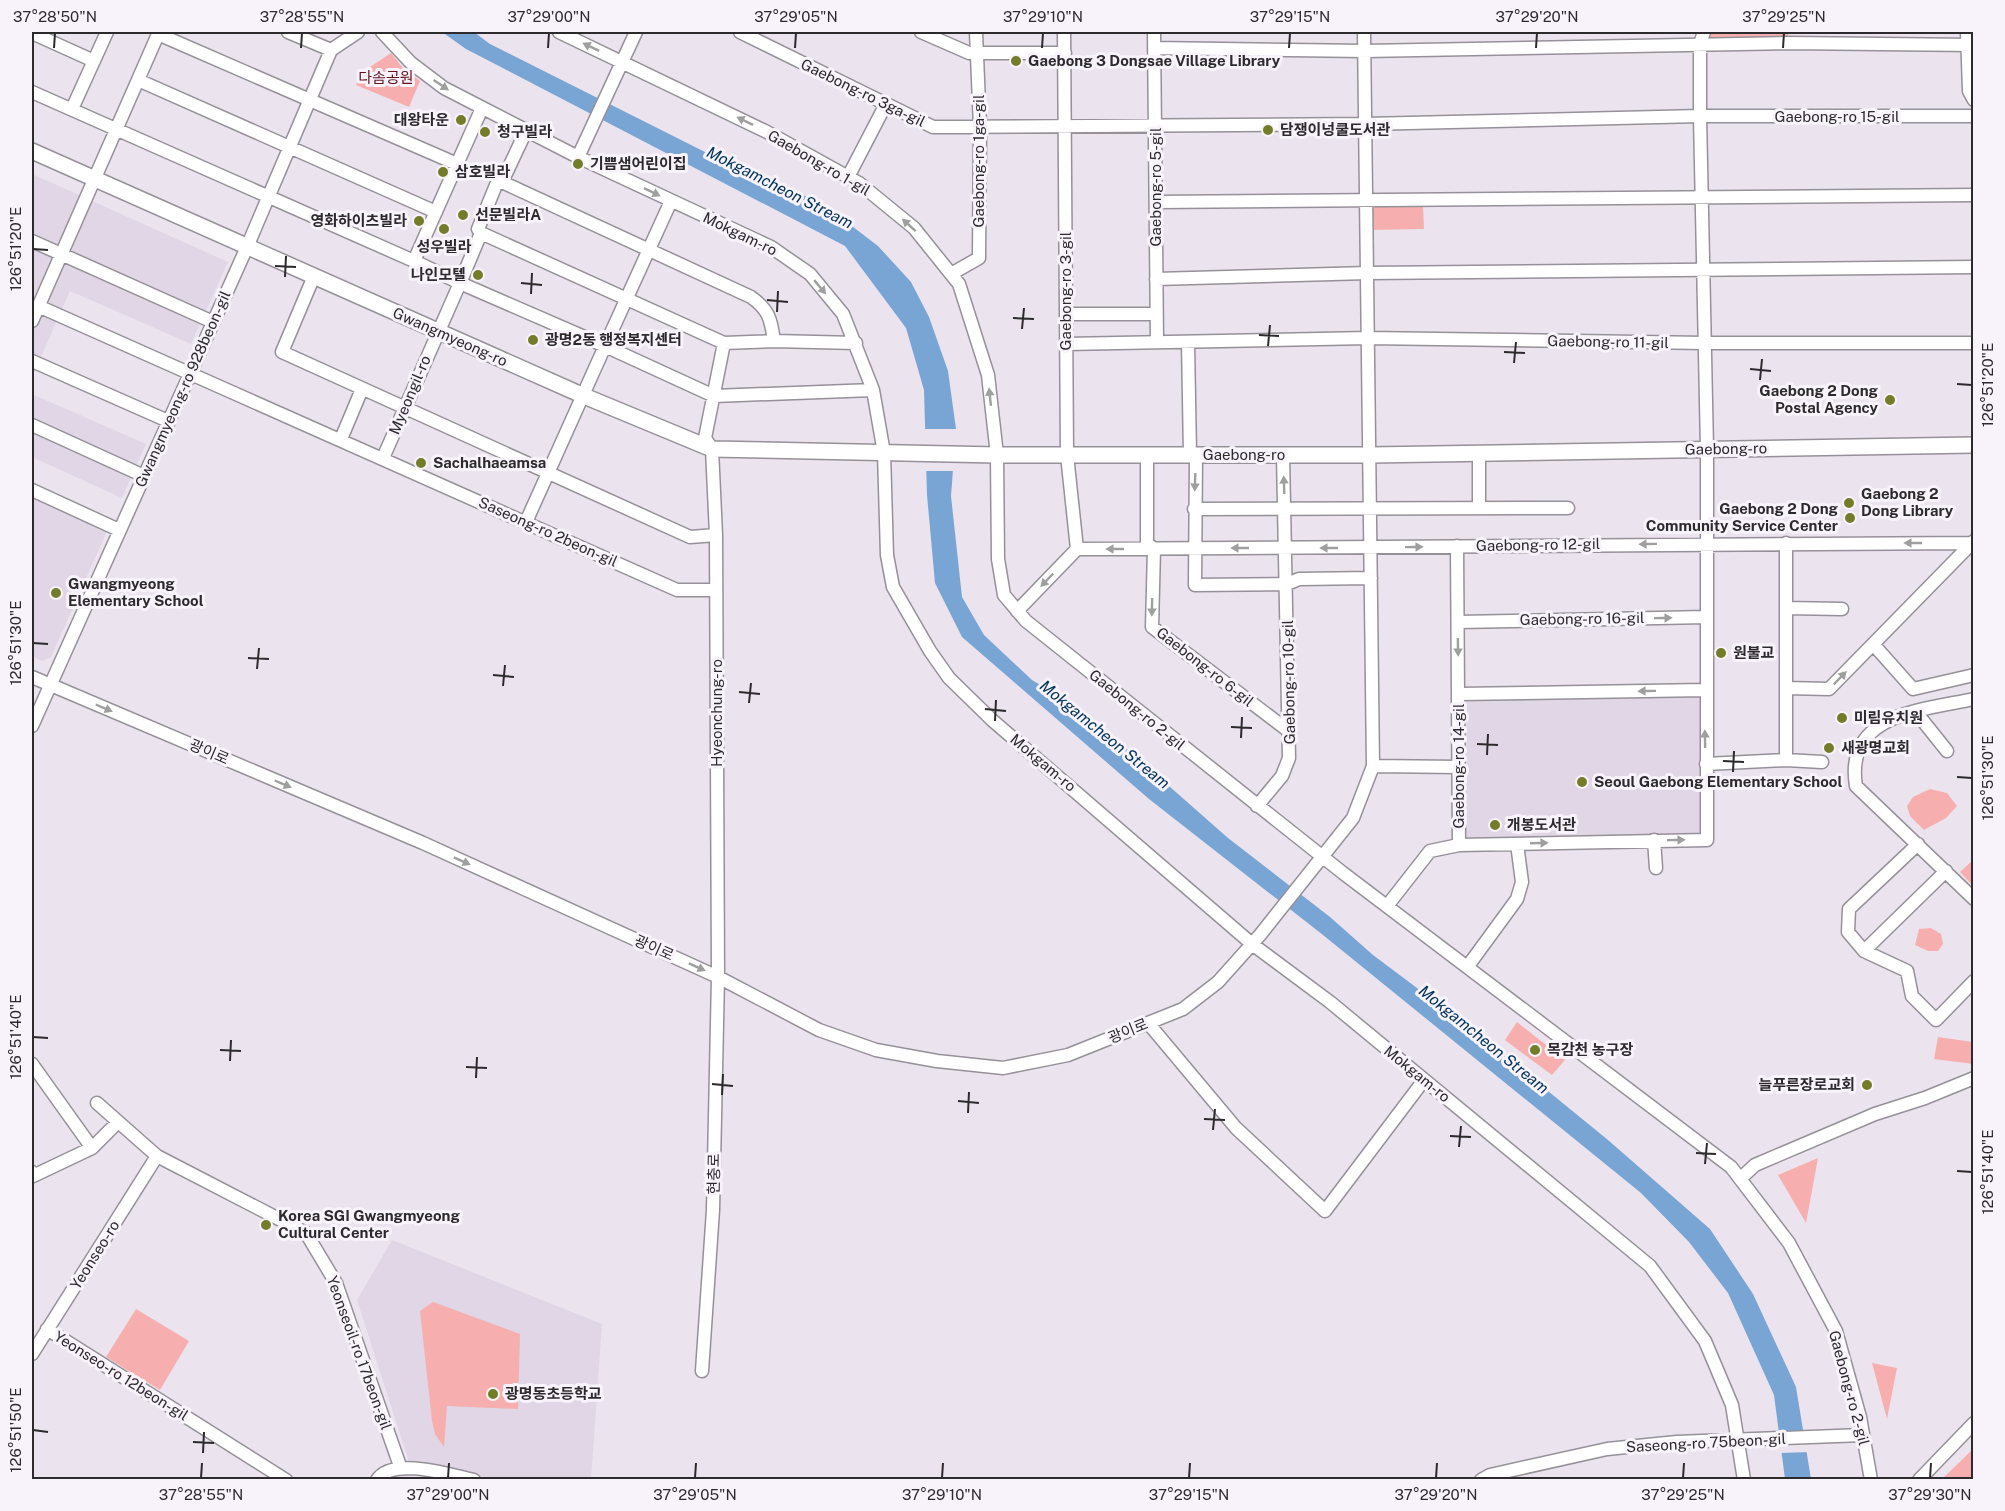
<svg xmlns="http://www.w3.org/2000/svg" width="2005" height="1511" font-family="'Public Sans','Noto Sans KR',sans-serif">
<rect width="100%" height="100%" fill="#ebe4ee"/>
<!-- built -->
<path fill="#e0d6e5" d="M32,174L228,262L191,344L70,291L32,377Z
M32,394L146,444L122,498L32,457Z
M32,493L108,529L51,657L42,661L32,656Z
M1705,690L1707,840L1459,845V694Z
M392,1240L602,1324L591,1479H499L410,1465L357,1300Z"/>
<!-- green -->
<path fill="#f6afae" d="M1708,32H1788V41L1704,42Z
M391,53L403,68L420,81L409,107L356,85L361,73Z
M1367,205H1423L1424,229L1367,230Z
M1930,789L1947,793L1957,806L1946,818L1924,830L1910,816L1907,806L1913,797Z
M1973,860V886L1960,872Z
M1931,928L1941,934L1943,944L1938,951H1928L1915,945L1919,929Z
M1517,1022L1565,1060L1552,1075L1505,1040Z
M1938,1037L1973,1042V1064L1934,1059Z
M1818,1158L1806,1223L1778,1175Z
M433,1302L520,1334L518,1409L447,1406L444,1447L435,1434L432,1421L420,1311Z
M136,1309L189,1341L160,1390L106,1357Z
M1872,1363L1897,1368L1887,1419Z
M1973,1449V1479H1942Z"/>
<!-- water -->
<path fill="#79a5d5" d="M442,32H474L490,44L709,154L766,176L827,207L878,246L911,282L929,317L948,371L956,429L951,496L962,597L984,635L1032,680L1085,712L1228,838L1330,917L1373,955L1473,1030L1608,1140L1710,1229L1753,1294L1796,1387L1811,1479H1785L1774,1395L1728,1293L1689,1242L1641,1193L1323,935L1149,799L962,637L935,583L927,495L924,390L906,328L845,246L466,49Z"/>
<!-- pier -->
<path fill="#ebe4ee" d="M922,429H959L956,471H923Z
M1807,1432L1811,1452L1779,1453L1776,1433Z"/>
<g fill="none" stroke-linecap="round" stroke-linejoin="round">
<defs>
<path id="minor" d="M288,32L331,50
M382,32L411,63L444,88L578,157L771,247L810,274L843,314L873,390L884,453L887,555L893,587L930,651L949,678L992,720L1252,944L1330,1002L1650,1266L1705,1341L1732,1405L1744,1480
M559,32L767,132L859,183L914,228L959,284L988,375L997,455L998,559L1004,595L1026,621L1343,873L1731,1167L1789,1243L1836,1331L1860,1417L1871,1480
M740,32L933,127L1366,124L1700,116H1974
M921,32L969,53H1065
M1154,32L1157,342
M1967,32L1969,91L1974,100
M32,33L94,61
M158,34L457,164
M1154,48L1365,51L1787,43L1974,45
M138,80L436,212
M32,92L414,261L482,108
M72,109L107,32
M526,131L502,182L496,185L478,229L481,233L460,283L605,346L671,201
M578,157L636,32
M848,177L886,104
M502,182L751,297C769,310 771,319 774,341
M1156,202L1974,195
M481,233L724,343L774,341L856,343
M32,241L213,322
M951,274L979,258L980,127L976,32
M314,276L282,352L690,537L716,535
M1156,279L1368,273L1974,267
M38,306L677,590H716
M1067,314H1156
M32,321L159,32
M1188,342L1190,455
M1066,344L1368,338L1705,343H1974
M32,361L168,421
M32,425L144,476
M341,439L362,389
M1479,453V508
M1147,455V543L1154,549L1152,627L1290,732
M1196,455L1195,585L1287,584L1299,579L1371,578
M383,458L460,283L414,261
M32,490L119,530
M1194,509L1568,508
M526,522L605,346L714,396L873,390
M1786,543V760
M1457,546L1459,845L1707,840V449L1700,116V44L1704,32
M1077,549L1971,543
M1786,608L1842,609
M1017,611L1077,549L1067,455L1064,32
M1458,622L1706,617
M1873,644L1913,689L1974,675
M32,677L423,843L718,977L819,1030L876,1050L937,1061L1003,1068L1068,1055L1183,1009L1218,982L1260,935L1353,818L1373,766L1364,32
M1786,688L1829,689L1974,541
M1459,694L1705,690
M1974,699C1922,710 1844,714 1856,786L1974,899
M1915,711L1947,751
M32,726L247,247L331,50L358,32
M1706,764L1786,760L1822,762
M1373,766L1459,767
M1257,806L1282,776L1289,758L1283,455
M1654,840L1656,868
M1918,844L1849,909L1848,932L1864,951L1907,971L1912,996L1936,1020L1974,981
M1387,906L1430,851L1459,845
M1864,951L1946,871
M1468,966L1517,899L1522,882L1517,844
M1148,1023L1236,1128L1325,1211L1424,1080
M32,1064L92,1148
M97,1103L157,1156L306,1233L336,1283L400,1466
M32,1172L33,1176L92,1148L118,1122
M1741,1178L1755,1165L1875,1114L1925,1098L1974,1078
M47,1329L286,1480
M32,1354L157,1156
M702,1371L713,1210L718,977L716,535L712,449L705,438L724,343
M377,1480C392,1456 451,1475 474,1480
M1481,1480L1490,1475L1607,1449L1677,1442L1863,1435
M1919,1480L1974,1423"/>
<path id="major" d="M32,151L584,396L712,449L997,455H1371L1974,445"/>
</defs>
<!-- minor casing -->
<use href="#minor" stroke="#969099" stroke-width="15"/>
<!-- major casing -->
<use href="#major" stroke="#969099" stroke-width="18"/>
<!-- minor -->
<use href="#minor" stroke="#fff" stroke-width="12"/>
<!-- major -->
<use href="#major" stroke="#fff" stroke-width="15"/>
</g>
<!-- one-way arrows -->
<defs><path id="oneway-solid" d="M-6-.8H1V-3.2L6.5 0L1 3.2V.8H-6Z" transform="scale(1.5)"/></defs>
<g fill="#a09fa0">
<use href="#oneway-solid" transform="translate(591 47) rotate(-154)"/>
<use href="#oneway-solid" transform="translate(441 85) rotate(34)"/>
<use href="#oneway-solid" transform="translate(745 121) rotate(-154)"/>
<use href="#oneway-solid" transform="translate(652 192) rotate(26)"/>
<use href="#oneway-solid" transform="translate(909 225) rotate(-138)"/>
<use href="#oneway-solid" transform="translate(820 287) rotate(50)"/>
<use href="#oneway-solid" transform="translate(990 397) rotate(-96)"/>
<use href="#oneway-solid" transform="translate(1195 482) rotate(92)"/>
<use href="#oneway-solid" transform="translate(1284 485) rotate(-92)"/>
<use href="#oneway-solid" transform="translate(1913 543) rotate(-180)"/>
<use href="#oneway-solid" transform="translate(1648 544) rotate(179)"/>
<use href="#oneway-solid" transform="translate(1414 547) rotate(-1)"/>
<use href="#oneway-solid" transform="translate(1240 548) rotate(180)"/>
<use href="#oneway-solid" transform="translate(1329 548) rotate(180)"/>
<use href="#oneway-solid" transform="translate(1115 549) rotate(180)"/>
<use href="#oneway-solid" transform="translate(1047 580) rotate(134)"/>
<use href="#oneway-solid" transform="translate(1152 607) rotate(91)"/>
<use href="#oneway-solid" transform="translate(1663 618) rotate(-1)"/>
<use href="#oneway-solid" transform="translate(1458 647) rotate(89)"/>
<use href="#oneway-solid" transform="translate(1840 678) rotate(-46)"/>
<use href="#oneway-solid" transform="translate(1647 691) rotate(179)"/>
<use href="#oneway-solid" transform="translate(104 708) rotate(23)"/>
<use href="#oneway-solid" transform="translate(1705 739) rotate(-91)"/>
<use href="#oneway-solid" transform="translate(283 784) rotate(23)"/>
<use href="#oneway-solid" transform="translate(1676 840) rotate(-1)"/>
<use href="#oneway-solid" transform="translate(1539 843) rotate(-2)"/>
<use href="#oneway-solid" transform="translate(462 861) rotate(24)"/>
<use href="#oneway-solid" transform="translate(697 967) rotate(24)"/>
</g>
<!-- ticks -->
<path fill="none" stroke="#2c2a2d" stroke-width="2" d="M54,48L55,33M301,48L302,33M548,48L549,33M795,48L796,33M1042,48L1043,33M1289,48L1290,33M1536,48L1537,33M1783,48L1784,33M33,249L48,250M275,266L296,267M285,277L286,256M521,283L542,285M531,294L532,273M767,300L788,302M777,312L778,291M1013,318L1034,319M1022,329L1024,308M1259,335L1279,336M1268,346L1270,325M1504,352L1525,353M1514,363L1516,342M1750,369L1771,371M1760,380L1762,359M1957,384L1972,385M33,643L48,644M248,658L269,659M257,669L259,648M493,675L514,677M503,686L505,665M739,692L760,694M749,703L751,683M985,709L1006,711M995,721L996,700M1231,727L1252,728M1241,738L1242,717M1477,744L1498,745M1487,755L1488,734M1723,761L1744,762M1733,772L1734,751M1957,777L1972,778M33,1037L48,1038M220,1050L241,1051M230,1061L231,1040M466,1067L487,1068M476,1078L477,1057M712,1084L733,1086M722,1095L723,1074M958,1101L979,1103M968,1113L969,1092M1204,1119L1225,1120M1213,1130L1215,1109M1450,1136L1471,1137M1459,1147L1461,1126M1696,1153L1716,1154M1705,1164L1707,1143M1957,1171L1972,1172M33,1430L48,1432M193,1442L214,1443M203,1453L204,1432M201,1478L202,1463M448,1478L449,1463M695,1478L696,1463M942,1478L943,1463M1189,1478L1190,1463M1436,1478L1437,1463M1683,1478L1684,1463M1930,1478L1931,1463"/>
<!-- markers -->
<g fill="#737d29" stroke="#f8f2fb" stroke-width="2">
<circle cx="1016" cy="61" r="6"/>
<circle cx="461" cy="120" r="6"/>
<circle cx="1268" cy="130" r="6"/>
<circle cx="485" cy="132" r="6"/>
<circle cx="578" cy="164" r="6"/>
<circle cx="443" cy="172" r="6"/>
<circle cx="463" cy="215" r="6"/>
<circle cx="419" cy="221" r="6"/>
<circle cx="444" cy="229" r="6"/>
<circle cx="478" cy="275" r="6"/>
<circle cx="533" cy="340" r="6"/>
<circle cx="1890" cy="400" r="6"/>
<circle cx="421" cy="463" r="6"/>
<circle cx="1849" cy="503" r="6"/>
<circle cx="1850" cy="518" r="6"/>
<circle cx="56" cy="593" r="6"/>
<circle cx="1721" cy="653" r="6"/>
<circle cx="1842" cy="718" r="6"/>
<circle cx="1829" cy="748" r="6"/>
<circle cx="1582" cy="782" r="6"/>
<circle cx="1495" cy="825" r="6"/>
<circle cx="1535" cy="1050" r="6"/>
<circle cx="1867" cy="1085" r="6"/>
<circle cx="266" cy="1225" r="6"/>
<circle cx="493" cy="1394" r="6"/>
</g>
<g text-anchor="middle" stroke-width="6" stroke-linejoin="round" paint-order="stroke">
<!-- poi labels -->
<g font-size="15" font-weight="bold" fill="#2c2a2d" stroke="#f8f2fb" text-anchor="start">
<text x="1028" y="66">Gaebong 3 Dongsae Village Library</text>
<text x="449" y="125" text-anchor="end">대왕타운</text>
<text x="1280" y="135">담쟁이넝쿨도서관</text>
<text x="497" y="137">청구빌라</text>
<text x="590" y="169">기쁨샘어린이집</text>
<text x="455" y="177">삼호빌라</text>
<text x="475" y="220">선문빌라A</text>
<text x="407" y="226" text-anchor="end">영화하이츠빌라</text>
<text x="444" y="252" text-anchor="middle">성우빌라</text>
<text x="466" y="280" text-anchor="end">나인모텔</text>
<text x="545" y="345">광명2동 행정복지센터</text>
<text x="1878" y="396" text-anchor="end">Gaebong 2 Dong<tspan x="1878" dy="17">Postal Agency</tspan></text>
<text x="433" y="468">Sachalhaeamsa</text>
<text x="1861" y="499">Gaebong 2<tspan x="1861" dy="17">Dong Library</tspan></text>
<text x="1838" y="514" text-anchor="end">Gaebong 2 Dong<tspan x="1838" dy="17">Community Service Center</tspan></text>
<text x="68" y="589">Gwangmyeong<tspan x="68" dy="17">Elementary School</tspan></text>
<text x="1733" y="658">원불교</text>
<text x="1854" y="723">미림유치원</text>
<text x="1841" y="753">새광명교회</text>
<text x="1594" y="787">Seoul Gaebong Elementary School</text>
<text x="1507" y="830">개봉도서관</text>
<text x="1547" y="1055">목감천 농구장</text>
<text x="1855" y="1090" text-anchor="end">늘푸른장로교회</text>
<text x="278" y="1221">Korea SGI Gwangmyeong<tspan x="278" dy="17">Cultural Center</tspan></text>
<text x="505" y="1399">광명동초등학교</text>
</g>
<!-- park labels -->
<g font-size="15" fill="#65121d" stroke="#f8f2fb">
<text x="386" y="83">다솜공원</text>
</g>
<!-- street labels -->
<g font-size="15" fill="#2c2a2d" stroke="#f8f2fb">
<text transform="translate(863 93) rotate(26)" y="5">Gaebong-ro 3ga-gil</text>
<text x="1837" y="122">Gaebong-ro 15-gil</text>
<text transform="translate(979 161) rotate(-90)" y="5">Gaebong-ro 1ga-gil</text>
<text transform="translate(819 163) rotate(30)" y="5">Gaebong-ro 1-gil</text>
<text transform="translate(1156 187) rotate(-90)" y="5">Gaebong-ro 5-gil</text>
<text transform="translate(740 234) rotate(26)" y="5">Mokgam-ro</text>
<text transform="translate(1066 291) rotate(-90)" y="5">Gaebong-ro 3-gil</text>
<text transform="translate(450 337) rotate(24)" y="5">Gwangmyeong-ro</text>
<text transform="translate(1608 342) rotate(1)" y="5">Gaebong-ro 11-gil</text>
<text transform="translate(183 389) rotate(-66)" y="5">Gwangmyeong-ro 928beon-gil</text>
<text transform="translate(410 395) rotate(-67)" y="5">Myeongil-ro</text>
<text transform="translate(1726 449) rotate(-1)" y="5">Gaebong-ro</text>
<text x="1244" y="460">Gaebong-ro</text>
<text transform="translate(548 532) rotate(24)" y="5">Saseong-ro 2beon-gil</text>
<text transform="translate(1538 545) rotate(-1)" y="5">Gaebong-ro 12-gil</text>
<text transform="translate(1582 619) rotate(-1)" y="5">Gaebong-ro 16-gil</text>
<text transform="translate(1205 667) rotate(38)" y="5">Gaebong-ro 6-gil</text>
<text transform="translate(1289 682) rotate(-91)" y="5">Gaebong-ro 10-gil</text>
<text transform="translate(1137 710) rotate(39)" y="5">Gaebong-ro 2-gil</text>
<text transform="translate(717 713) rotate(-90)" y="5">Hyeonchung-ro</text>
<text transform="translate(209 752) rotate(23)" y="5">광이로</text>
<text transform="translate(1043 763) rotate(40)" y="5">Mokgam-ro</text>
<text transform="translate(1459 766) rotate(-90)" y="5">Gaebong-ro 14-gil</text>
<text transform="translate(654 948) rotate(24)" y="5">광이로</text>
<text transform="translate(1128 1031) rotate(-22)" y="5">광이로</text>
<text transform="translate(1417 1074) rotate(39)" y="5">Mokgam-ro</text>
<text transform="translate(714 1174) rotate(-89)" y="5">현충로</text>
<text transform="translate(95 1255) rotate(-58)" y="5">Yeonseo-ro</text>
<text transform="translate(359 1353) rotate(70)" y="5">Yeonseoil-ro 17beon-gil</text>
<text transform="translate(121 1376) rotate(32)" y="5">Yeonseo-ro 12beon-gil</text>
<text transform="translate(1849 1388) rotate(75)" y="5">Gaebong-ro 2-gil</text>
<text transform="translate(1706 1443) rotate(-3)" y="5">Saseong-ro 75beon-gil</text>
</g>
<!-- water labels -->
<g font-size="16" font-style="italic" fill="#023460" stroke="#f8f2fb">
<text transform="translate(780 187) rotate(27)" y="6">Mokgamcheon Stream</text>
<text transform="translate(1105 734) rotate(39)" y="6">Mokgamcheon Stream</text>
<text transform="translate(1484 1039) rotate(39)" y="6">Mokgamcheon Stream</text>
</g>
</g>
<!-- border -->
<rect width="2005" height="1511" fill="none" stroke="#f8f2fb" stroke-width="66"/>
<rect x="33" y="33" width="1939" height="1445" fill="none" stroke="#2c2a2d" stroke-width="2"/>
<g font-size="15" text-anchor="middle" fill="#2c2a2d">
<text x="55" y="22">37°28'50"N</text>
<text x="302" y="22">37°28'55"N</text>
<text x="549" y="22">37°29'00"N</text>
<text x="796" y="22">37°29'05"N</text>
<text x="1043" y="22">37°29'10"N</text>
<text x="1290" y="22">37°29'15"N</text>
<text x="1537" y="22">37°29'20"N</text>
<text x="1784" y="22">37°29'25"N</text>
<text transform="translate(16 249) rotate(-90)" y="5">126°51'20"E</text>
<text transform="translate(1988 385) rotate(-90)" y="5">126°51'20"E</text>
<text transform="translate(16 643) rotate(-90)" y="5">126°51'30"E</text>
<text transform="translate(1988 778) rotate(-90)" y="5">126°51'30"E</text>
<text transform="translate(16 1037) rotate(-90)" y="5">126°51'40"E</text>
<text transform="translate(1988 1172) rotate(-90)" y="5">126°51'40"E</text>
<text transform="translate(16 1430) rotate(-90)" y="5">126°51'50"E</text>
<text x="201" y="1500">37°28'55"N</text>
<text x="448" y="1500">37°29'00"N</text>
<text x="695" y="1500">37°29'05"N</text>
<text x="942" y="1500">37°29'10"N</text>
<text x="1189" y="1500">37°29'15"N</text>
<text x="1436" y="1500">37°29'20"N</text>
<text x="1683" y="1500">37°29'25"N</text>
<text x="1930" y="1500">37°29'30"N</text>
</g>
</svg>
